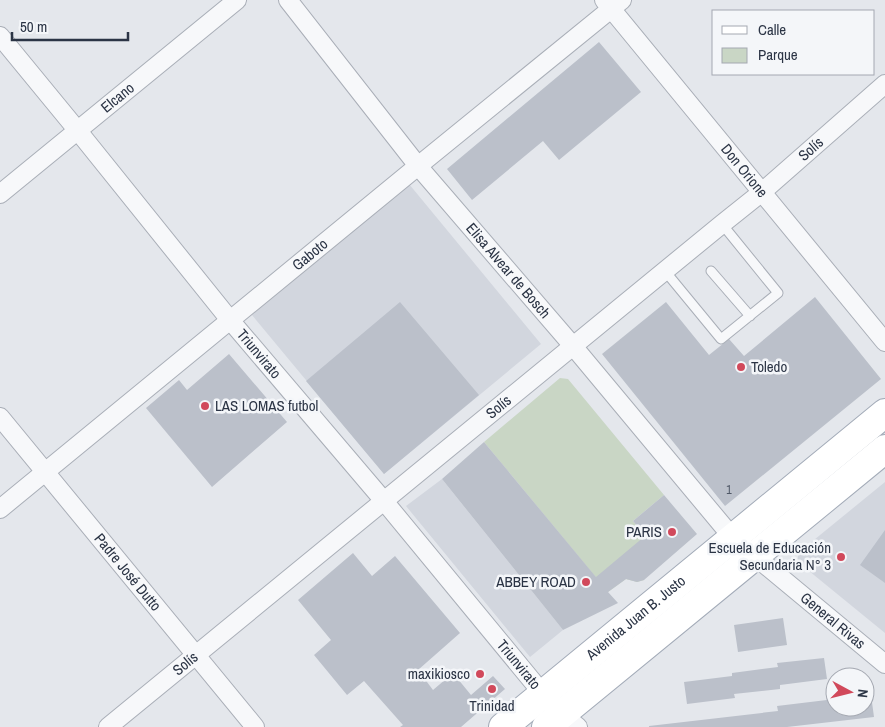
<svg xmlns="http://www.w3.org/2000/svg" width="885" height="727" font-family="'Archivo Narrow',sans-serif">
<rect width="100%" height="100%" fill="#e4e7ec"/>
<!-- built -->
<path fill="#d2d6de" d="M409,184L541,344L384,474L252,315Z
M442,479L563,630L530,657L406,506Z
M885,482V633L798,562V553Z"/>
<!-- green -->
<path fill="#c9d6c5" d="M560,378L568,379L664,495L633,521L645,536L644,580L637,582L626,579L608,592L484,442Z"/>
<!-- building -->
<path fill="#bbc0ca" d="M599,42L641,92L559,160L543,141L472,200L447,169Z
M815,297L881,379L725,506L602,354L666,302L709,355L729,339L744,356Z
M400,302L479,395L384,474L306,381Z
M229,354L287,422L212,487L146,408L179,380L187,390Z
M484,442L596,577L645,536L633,521L664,495L697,534L644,580L637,582L626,579L608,592L618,603L563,630L442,479Z
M885,530V583L860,565Z
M353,553L372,576L395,556L460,633L418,670L433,690L453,673L471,695L493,676L505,689L461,727H400L403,725L364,681L347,695L314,655L331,640L298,600Z
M783,618L787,645L738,652L734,625Z
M824,658L827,679L780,685V689L734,694L735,698L687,704L684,682L732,676V673L778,667L777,663Z
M871,695L874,717L787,727H649V726L778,711L777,706L835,699V707H865V696Z"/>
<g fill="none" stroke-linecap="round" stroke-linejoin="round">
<defs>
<path id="lane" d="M665,271L721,339L778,293L722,224
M711,271L750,316"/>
<g id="street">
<path id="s1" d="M288,0L418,166L573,346L733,538L885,664"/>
<path id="s2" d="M604,0L885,342"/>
<path id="s3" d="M0,36L78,131L230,320L384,501L543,694L562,714L578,727"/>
<path id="s4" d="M0,194L237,0"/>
<path id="s5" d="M0,417L255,727"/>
<path id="s6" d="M0,509L418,166L622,0"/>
<path id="s7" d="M108,727L722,224L762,192L885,84"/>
</g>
<g id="primary">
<path id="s8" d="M503,727L885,413"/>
<path d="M546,727L885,449"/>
</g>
</defs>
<!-- lane casing -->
<use href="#lane" stroke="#a9aeb7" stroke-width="11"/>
<!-- street casing -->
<use href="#street" stroke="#a9aeb7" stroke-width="20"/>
<!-- primary casing -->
<use href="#primary" stroke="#a3abb8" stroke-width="30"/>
<!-- lane -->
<use href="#lane" stroke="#f7f8fa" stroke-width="9"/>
<!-- street -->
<use href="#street" stroke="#f7f8fa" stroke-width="18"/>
<!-- primary -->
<use href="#primary" stroke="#fff" stroke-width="28"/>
</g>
<!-- markers -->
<g fill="#d1495b" stroke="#f4f6f9" stroke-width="2">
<circle cx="741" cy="367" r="5"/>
<circle cx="205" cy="406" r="5"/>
<circle cx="672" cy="532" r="5"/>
<circle cx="841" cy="557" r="5"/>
<circle cx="586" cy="582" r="5"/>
<circle cx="480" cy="674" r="5"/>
<circle cx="492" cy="689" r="5"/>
</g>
<g text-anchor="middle" stroke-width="5" stroke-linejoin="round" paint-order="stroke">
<!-- number labels -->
<g font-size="12" fill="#4f5766">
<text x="729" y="494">1</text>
</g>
<!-- street labels -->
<g font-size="15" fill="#2b3445" stroke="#f4f6f9">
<text dy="5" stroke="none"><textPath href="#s4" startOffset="152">Elcano</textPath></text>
<text dy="5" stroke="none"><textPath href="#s7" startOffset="910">Solís</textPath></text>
<text dy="5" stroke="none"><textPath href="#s2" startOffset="221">Don Orione</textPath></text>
<text dy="5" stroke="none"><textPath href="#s6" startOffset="401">Gaboto</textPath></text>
<text dy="5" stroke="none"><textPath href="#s1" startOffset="349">Elisa Alvear de Bosch</textPath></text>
<text dy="5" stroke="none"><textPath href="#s3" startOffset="410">Triunvirato</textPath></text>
<text dy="5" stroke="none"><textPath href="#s7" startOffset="505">Solís</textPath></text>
<text dy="5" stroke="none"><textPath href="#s5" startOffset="201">Padre José Dutto</textPath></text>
<text dy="5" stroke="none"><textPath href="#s8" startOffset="172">Avenida Juan B. Justo</textPath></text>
<text dy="5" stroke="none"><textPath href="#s1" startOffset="828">General Rivas</textPath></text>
<text dy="5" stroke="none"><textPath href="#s7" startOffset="100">Solís</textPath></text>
<text dy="5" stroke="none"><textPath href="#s3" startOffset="815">Triunvirato</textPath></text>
</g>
<!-- poi labels -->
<g font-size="15" fill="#2b3445" stroke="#f4f6f9" text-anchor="end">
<text x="751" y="372" text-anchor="start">Toledo</text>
<text x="215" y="411" text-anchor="start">LAS LOMAS futbol</text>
<text x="662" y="537">PARIS</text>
<text x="831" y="553">Escuela de Educación<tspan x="831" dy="17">Secundaria N° 3</tspan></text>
<text x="576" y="587">ABBEY ROAD</text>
<text x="470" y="679">maxikiosco</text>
<text x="492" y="711" text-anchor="middle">Trinidad</text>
</g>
</g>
<!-- legend -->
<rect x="712" y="10" width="162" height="65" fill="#f4f6f9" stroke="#a4a8b1"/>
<rect x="722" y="26" width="25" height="8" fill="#ffffff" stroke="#a4a8b1"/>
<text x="758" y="35" font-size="15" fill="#2b3445">Calle</text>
<rect x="722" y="48" width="25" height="15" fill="#c9d6c5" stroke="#a4a8b1"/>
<text x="758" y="60" font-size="15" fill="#2b3445">Parque</text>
<!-- north arrow -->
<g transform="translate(850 692) rotate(97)"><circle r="24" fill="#f4f6f9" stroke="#a4a8b1"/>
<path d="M0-4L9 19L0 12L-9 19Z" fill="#d1495b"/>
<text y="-8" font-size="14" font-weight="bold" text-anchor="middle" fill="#2b3445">N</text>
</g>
<!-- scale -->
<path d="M12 32v8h116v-8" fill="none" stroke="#2b3445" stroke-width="2.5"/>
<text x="20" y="32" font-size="15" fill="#2b3445" stroke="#f4f6f9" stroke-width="4" paint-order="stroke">50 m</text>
</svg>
